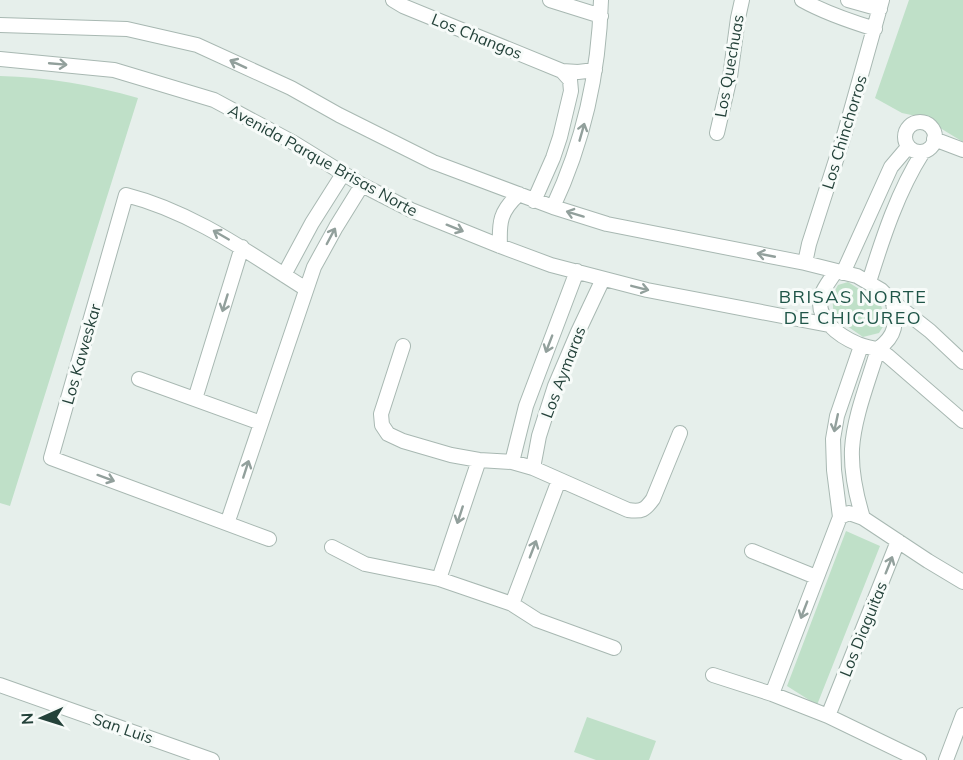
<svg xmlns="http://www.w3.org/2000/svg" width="963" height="760" font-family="Mulish,sans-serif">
<rect width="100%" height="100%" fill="#e6efeb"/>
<!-- green -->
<path fill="#bfe0c8" d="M909,0H963V142L932,123L916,116L902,113L875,98Z
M0,76C47,77 92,85 138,98L10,506L0,503Z
M848,282L880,302L886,322L879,333L863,337L834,317L832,296L838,285Z
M846,531L880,546L817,705L787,686Z
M587,717L656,741L649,760H596L574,752Z"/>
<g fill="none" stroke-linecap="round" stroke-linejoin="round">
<defs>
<path id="street" d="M393,0L403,6L562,71L578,72L595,70
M550,0L601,16
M802,0C825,13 849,21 875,29
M848,0L880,9
M0,25L127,29L197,45L291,88L339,115L433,162L553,207L607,224L805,263L857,276L881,290L893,302L930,331L963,362
M0,59L114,70L214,100L294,143L362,185L411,210L500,246L551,265L647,290L829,325
M905 137a15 15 0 1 1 30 0a15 15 0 1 1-30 0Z
M717,133L730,77L738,18L742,0
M934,139L963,150
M534,201L553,158L560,137L571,91L570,80L562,71
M553,207C584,141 599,74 601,0
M500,246C499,222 500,211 519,194
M805,263L809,244L845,132L882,0
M836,271C831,279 824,287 821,296C815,319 839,336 858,344C864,347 870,347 876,349C881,350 885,354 888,356L963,421
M843,273L891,167L908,147
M284,275L312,223L343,174
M869,282C883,237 898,191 923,152
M403,346L381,414L382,425L388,434L403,441L451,455L479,460L512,462L533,468L628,510C642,512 645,510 653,499L680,433
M878,349C897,335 896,324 893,302
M139,379L261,423
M195,399L242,247
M512,462L526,406L577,271
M533,468L539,436L555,386L578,332L603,279
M840,517L849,513L863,518L928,561L963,582
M863,518C856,495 851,472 852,449C854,416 869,380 878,349
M224,521L228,520L230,515L314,267L336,227L362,185
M269,539L51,458L126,195C193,212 249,253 306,289
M332,547L365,564L439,579L512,604L537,620L614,648
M752,551L816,577
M439,579L479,460
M512,604L559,480
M713,675L772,694L828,716L919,760
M0,685L212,760
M772,694L840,517L834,470L833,439L837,416L861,346
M828,716L898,541
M946,760L963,715"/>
</defs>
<!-- street casing -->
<use href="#street" stroke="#a8b8b2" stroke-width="16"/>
<!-- street -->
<use href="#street" stroke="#fff" stroke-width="14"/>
</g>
<!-- one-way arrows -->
<defs><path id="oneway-shaft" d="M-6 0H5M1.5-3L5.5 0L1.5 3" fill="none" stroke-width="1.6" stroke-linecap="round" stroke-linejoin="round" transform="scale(1.5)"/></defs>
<g stroke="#92a09c">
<use href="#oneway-shaft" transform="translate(58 64) rotate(5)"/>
<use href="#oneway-shaft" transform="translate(238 64) rotate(-155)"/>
<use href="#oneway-shaft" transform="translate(582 132) rotate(-74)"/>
<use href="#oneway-shaft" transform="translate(575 214) rotate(-163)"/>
<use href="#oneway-shaft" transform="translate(455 228) rotate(22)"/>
<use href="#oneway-shaft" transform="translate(221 235) rotate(-150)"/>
<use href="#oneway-shaft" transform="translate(331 236) rotate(-62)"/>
<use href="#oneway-shaft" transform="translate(766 255) rotate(-169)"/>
<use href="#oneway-shaft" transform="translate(640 288) rotate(14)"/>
<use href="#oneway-shaft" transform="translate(225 303) rotate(107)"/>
<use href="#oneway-shaft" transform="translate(549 344) rotate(111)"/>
<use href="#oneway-shaft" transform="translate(836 423) rotate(102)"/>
<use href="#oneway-shaft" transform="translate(246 469) rotate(-72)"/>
<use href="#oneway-shaft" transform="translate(106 478) rotate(20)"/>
<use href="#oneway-shaft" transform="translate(460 515) rotate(108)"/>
<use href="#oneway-shaft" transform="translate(533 549) rotate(-69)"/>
<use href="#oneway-shaft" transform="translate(889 565) rotate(-68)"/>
<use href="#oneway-shaft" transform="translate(804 610) rotate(111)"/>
</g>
<g text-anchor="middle" stroke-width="6" stroke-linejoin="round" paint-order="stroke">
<!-- street labels -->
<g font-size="16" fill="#24423a" stroke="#f7fbf9">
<text transform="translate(477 36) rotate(22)" y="6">Los Changos</text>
<text transform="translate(729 66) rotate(-80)" y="6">Los Quechuas</text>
<text transform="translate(844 132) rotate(-73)" y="6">Los Chinchorros</text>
<text transform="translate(323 160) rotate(29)" y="6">Avenida Parque Brisas Norte</text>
<text transform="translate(81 354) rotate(-74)" y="6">Los Kaweskar</text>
<text transform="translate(563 372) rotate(-69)" y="6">Los Aymaras</text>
<text transform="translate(863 629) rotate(-68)" y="6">Los Diaguitas</text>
<text transform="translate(123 728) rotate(19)" y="6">San Luis</text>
</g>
<!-- neighbourhood labels -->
<g font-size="18" letter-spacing="1.5" fill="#1f5548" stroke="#f7fbf9">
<text x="853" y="303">BRISAS NORTE<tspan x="853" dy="21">DE CHICUREO</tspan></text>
</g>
</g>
<!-- north arrow -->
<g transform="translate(42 718) rotate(267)" stroke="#f7fbf9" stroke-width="4.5" paint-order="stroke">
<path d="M0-4.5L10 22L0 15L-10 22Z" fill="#24423a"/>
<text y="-9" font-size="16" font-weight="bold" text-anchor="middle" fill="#24423a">N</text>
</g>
</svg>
